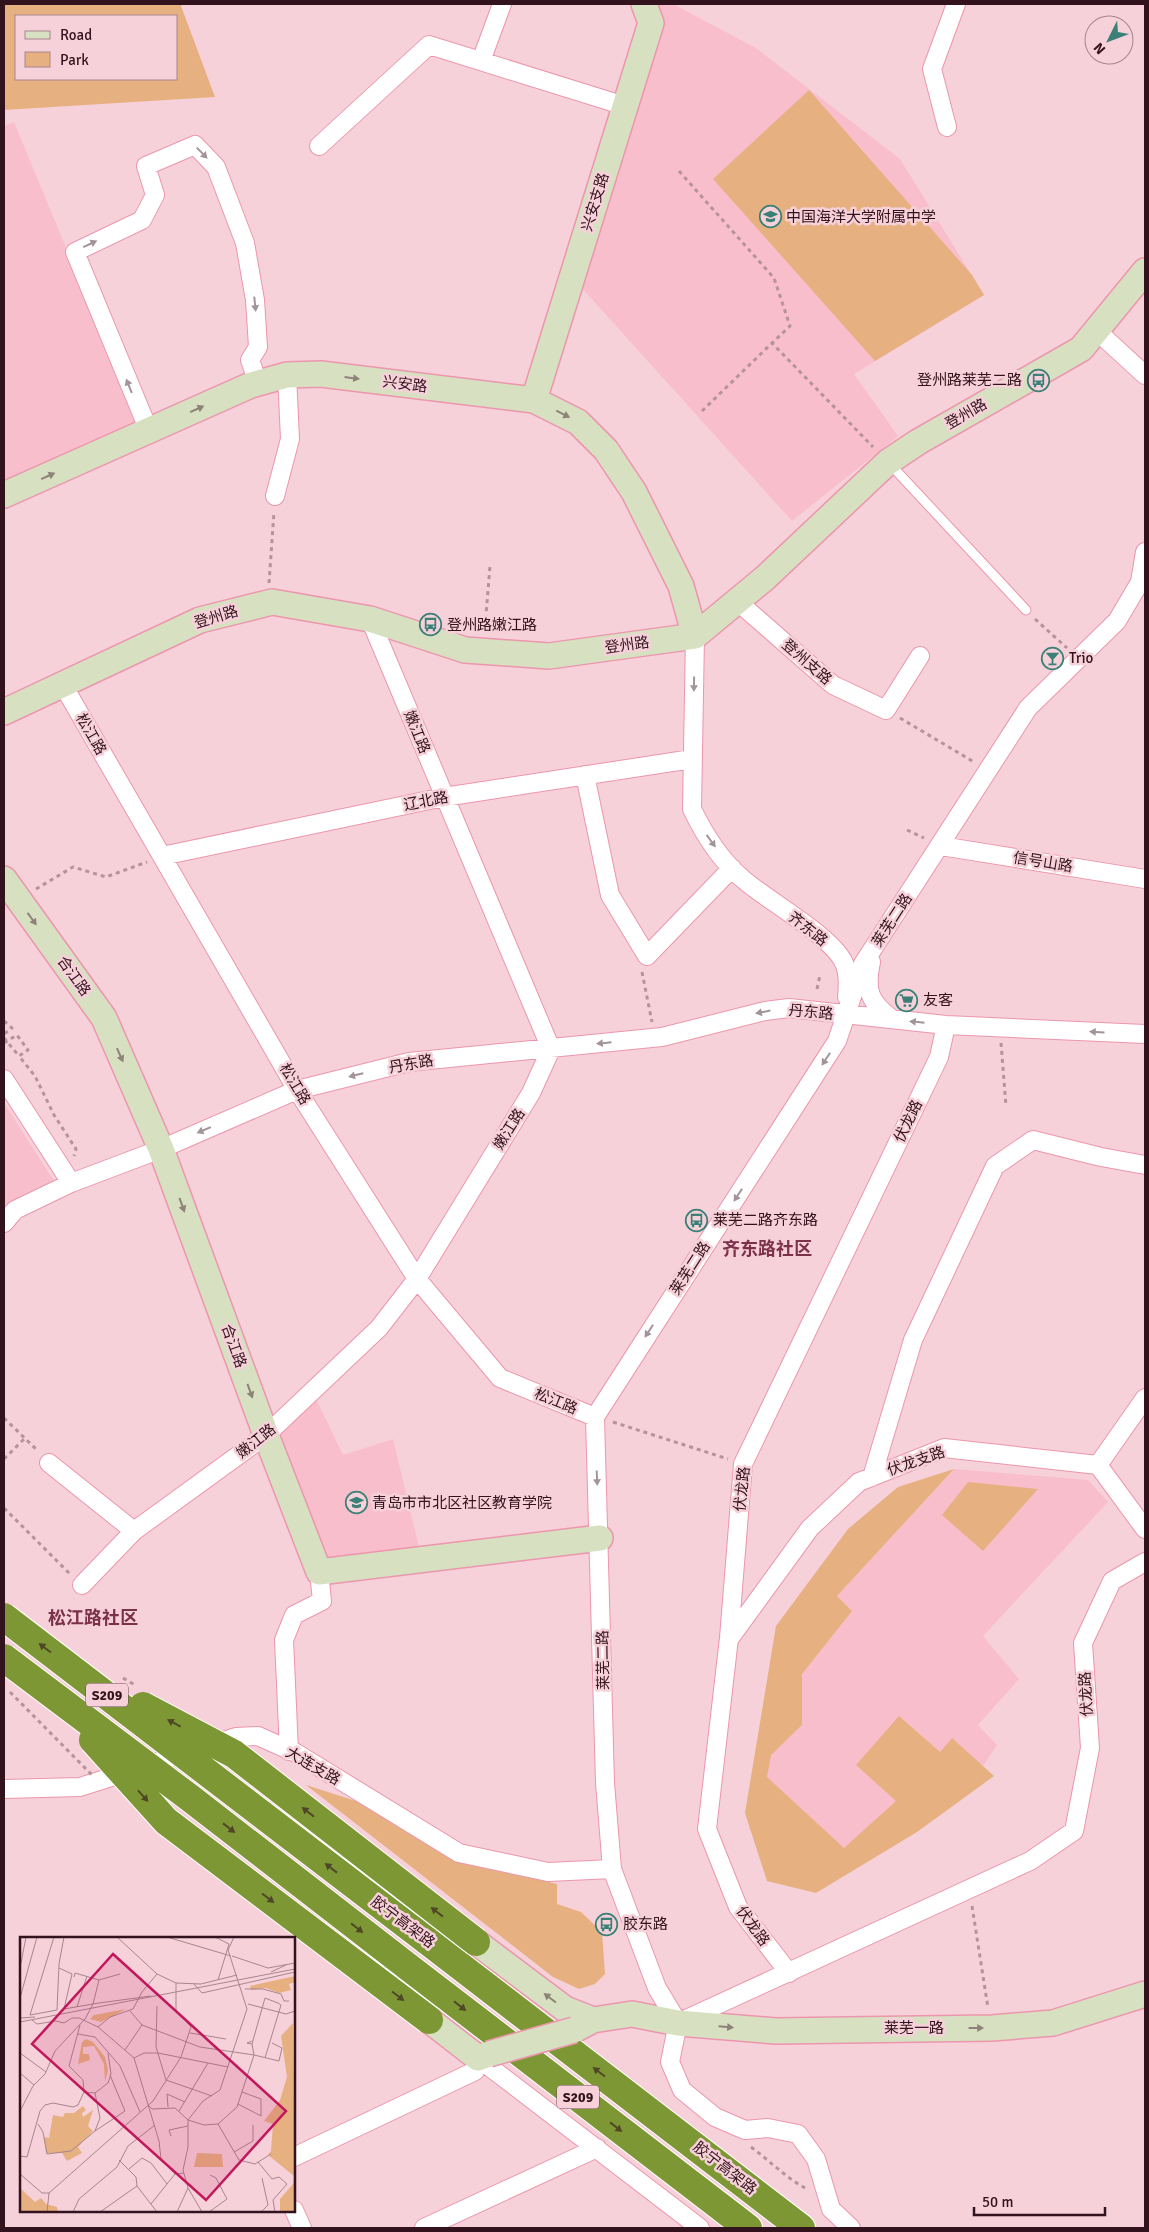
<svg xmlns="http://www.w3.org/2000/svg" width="1149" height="2232" font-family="Signika,'Noto Sans SC',sans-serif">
<rect width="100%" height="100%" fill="#f6d1da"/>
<!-- built -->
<path fill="#f9becc" d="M659,4H673L756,48L900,159L984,295L854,374L898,436L792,521L581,287L663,26Z
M14,122L138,422L4,482V126Z
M4,1103L54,1181L4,1205Z
M316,1399L343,1455L393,1439L420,1551L326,1560L277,1435Z
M954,1469L1088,1480L1108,1502L983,1636L1019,1679L978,1725L997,1745L972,1783L782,1885L749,1828L752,1777L837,1596Z"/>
<!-- green -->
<path fill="#e7b080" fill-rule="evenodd" d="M4,4H183L181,6L215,97L4,110ZM16,16H176V79H16Z
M809,90L972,275L984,295L875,361L713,179Z
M954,1469L837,1596L852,1611L802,1674V1725L771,1755L767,1777L844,1848L896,1801L856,1765L899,1716L940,1752L952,1738L994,1776L917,1832L816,1893L767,1881L745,1813L776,1626L848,1529L898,1487Z
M968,1482L1038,1489L983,1551L942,1515Z
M306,1785L359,1802L459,1861L557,1884V1904L581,1912L602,1932L605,1974L595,1984L579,1989L553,1977Z"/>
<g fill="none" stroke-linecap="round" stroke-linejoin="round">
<defs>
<path id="lane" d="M890,464L1026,610"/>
<path id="street" d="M481,61L502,4
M947,127L932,69L956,4
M319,146L429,45L625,106
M1097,331L1145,375
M149,431L75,252L142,220L155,195L146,166L195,145L216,167L245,243L255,300L258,347L250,360L258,383
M275,496L290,439L287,375
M737,601L833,685L886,710L920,656
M695,636L692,809C704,834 722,862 744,880C768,901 832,936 844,963C849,973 848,986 847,997
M63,685L297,1090L417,1279L500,1378L595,1417
M585,775L610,895L647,956L732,868
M941,846L1145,879
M162,856L444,797L692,759
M871,962C865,990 869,1002 892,1019
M4,1079L68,1178
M4,1223L15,1210L71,1183L161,1149L297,1090L409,1062L662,1037L765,1011L789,1008L946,1025L1145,1034
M49,1463L134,1531
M1098,1465L1145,1398
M872,1477L913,1340L995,1166L1033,1140L1101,1157L1145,1165
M82,1585L134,1531L266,1435L379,1328L417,1279L531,1093L551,1049L370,619
M730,1638L810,1528L859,1482L944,1448L1098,1465L1145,1529
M289,1751L284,1640L294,1615L322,1601L319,1572
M4,1789L80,1787L236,1737L258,1736L296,1753L459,1853L548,1872L612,1869
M789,1973L738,1907L707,1829L729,1638L743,1464L939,1057L946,1025
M680,2022L1030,1861L1074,1831L1090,1748L1083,1643L1112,1581L1145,1562
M678,2023L657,1988L612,1869L605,1783L595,1417L837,1041L863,964L1028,708L1117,621L1140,582L1145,552
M678,2023L670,2062L682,2090L715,2117L745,2130L768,2128L798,2134L816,2159L831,2209L851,2228
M294,2157L475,2071L478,2058L700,2228
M294,2210L302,2228
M424,2228L597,2148"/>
<path id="secondary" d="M534,400L651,23L644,4
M4,495L251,385L287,375L321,374L534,400L578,422L606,450L634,492L681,586L695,636
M4,712L200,620L272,602L370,619L465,650L549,656L695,636L765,578L888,462L918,442L1081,349L1145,271
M4,879L104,1018L161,1149L266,1435L319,1572L600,1538
M476,1942L565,2009L593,2020
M429,2020L478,2058L489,2054
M574,2030L593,2020L632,2014L678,2023L776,2031L992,2028L1053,2023L1145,1994"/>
<path id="highway" d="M426,1940L801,2228
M407,1966L748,2228"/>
</defs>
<!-- lane casing -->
<use href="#lane" stroke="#ec96ad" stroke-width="11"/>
<!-- street casing -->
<use href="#street" stroke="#ec96ad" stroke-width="20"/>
<!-- secondary casing -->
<use href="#secondary" stroke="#ec96ad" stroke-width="28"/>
<!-- highway casing -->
<use href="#highway" stroke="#fff" stroke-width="30"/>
<!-- path -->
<path stroke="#b6939c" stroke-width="3" stroke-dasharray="4 4" stroke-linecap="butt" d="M679,171L774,278L790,326L772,343
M702,411L772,343L873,447
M269,583L274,512
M1035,619L1067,648
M485,627L490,566
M900,718L974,762
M907,830L924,838
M36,889L73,867L106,877L147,862
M642,972L652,1022
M817,989L820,975
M4,1021L12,1028L4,1034
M4,1043L17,1035L28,1050L19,1056L35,1076L54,1115L76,1149L74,1156
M1001,1043L1006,1106
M4,1418L38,1451
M613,1422L728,1459
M4,1459L25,1438
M4,1508L70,1574
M972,1906L988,2008
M751,2147C770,2161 786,2178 807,2189"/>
<!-- lane -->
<use href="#lane" stroke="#fff" stroke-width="9"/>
<!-- street -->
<use href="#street" stroke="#fff" stroke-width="18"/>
<!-- secondary -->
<use href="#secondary" stroke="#d8e0c2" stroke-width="25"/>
<!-- highway -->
<use href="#highway" stroke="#7e9735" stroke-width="28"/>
<defs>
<path id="secondary-bridge" d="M489,2054L574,2030"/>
<path id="highway-bridge" d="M4,1617L426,1940
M4,1658L190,1798L407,1966
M143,1706L234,1754L476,1942
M93,1740L166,1821L429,2020"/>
</defs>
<!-- secondary-bridge casing -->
<use href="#secondary-bridge" stroke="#ec96ad" stroke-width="28" stroke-linecap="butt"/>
<!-- highway-bridge casing -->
<use href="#highway-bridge" stroke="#fff" stroke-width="30" stroke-linecap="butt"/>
<!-- path-bridge -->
<path stroke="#b6939c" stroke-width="3" stroke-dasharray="4 4" stroke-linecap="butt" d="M4,1038L19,1056
M123,1678L135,1685
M10,1692L92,1775"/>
<!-- secondary-bridge -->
<use href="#secondary-bridge" stroke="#d8e0c2" stroke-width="25"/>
<!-- highway-bridge -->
<use href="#highway-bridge" stroke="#7e9735" stroke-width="28"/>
</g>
<!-- one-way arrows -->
<defs><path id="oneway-solid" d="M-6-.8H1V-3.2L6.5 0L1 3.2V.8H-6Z" transform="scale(1.25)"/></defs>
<g fill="#a39499">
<use href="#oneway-solid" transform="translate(202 153) rotate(46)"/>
<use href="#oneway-solid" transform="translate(90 244) rotate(-25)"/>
<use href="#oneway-solid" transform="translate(255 304) rotate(84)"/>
<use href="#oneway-solid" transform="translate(129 386) rotate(-112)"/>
<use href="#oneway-solid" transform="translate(694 684) rotate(91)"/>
<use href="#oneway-solid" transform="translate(711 841) rotate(54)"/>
<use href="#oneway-solid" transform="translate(763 1012) rotate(169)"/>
<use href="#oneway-solid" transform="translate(917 1022) rotate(-174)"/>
<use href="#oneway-solid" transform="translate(1097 1032) rotate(-177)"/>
<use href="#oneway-solid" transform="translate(604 1043) rotate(174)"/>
<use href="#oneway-solid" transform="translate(826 1059) rotate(123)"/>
<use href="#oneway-solid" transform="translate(356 1075) rotate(166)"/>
<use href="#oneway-solid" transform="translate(204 1130) rotate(157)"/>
<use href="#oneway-solid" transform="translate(738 1195) rotate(123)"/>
<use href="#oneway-solid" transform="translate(649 1331) rotate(123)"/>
<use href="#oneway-solid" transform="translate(597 1478) rotate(88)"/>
</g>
<g fill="#8d8377">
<use href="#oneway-solid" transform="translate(352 378) rotate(7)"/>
<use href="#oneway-solid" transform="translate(197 409) rotate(-24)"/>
<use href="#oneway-solid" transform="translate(563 414) rotate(27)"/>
<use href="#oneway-solid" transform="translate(48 476) rotate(-24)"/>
<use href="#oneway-solid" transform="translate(32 919) rotate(54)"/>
<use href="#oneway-solid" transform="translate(120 1055) rotate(66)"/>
<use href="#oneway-solid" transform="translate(182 1205) rotate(70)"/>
<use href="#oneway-solid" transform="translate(250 1391) rotate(70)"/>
<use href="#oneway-solid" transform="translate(550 1998) rotate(-143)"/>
<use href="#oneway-solid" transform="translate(726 2027) rotate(5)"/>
<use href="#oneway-solid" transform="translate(976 2028)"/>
</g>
<g fill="#504726">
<use href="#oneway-solid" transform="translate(45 1648) rotate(-143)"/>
<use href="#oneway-solid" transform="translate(174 1723) rotate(-152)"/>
<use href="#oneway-solid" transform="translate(143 1796) rotate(48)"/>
<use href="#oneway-solid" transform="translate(308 1812) rotate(-142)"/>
<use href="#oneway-solid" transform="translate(229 1828) rotate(38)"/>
<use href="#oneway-solid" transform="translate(331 1868) rotate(-142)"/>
<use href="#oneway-solid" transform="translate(268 1898) rotate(37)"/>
<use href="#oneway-solid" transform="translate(437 1912) rotate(-142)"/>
<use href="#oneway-solid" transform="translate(357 1928) rotate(38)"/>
<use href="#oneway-solid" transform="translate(398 1996) rotate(37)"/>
<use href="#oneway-solid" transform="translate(460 2006) rotate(38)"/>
<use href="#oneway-solid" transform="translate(599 2072) rotate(-143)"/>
<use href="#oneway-solid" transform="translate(616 2127) rotate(38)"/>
</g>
<!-- icons -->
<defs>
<symbol id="school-ring" viewBox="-11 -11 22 22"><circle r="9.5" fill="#f6d1da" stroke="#3b8076" stroke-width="1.5"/><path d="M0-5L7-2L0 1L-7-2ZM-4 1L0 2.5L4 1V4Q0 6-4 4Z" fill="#3b8076"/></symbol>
<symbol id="bus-ring" viewBox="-11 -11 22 22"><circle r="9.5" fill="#f6d1da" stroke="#3b8076" stroke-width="1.5"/><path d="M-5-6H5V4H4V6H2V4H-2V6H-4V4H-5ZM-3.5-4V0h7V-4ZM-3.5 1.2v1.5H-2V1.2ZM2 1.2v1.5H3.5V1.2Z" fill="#3b8076"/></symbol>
<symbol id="bar-ring" viewBox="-11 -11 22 22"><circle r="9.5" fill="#f6d1da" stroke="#3b8076" stroke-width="1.5"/><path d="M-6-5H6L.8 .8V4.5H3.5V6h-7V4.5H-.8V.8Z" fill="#3b8076"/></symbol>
<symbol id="supermarket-ring" viewBox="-11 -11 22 22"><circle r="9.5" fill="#f6d1da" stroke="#3b8076" stroke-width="1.5"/><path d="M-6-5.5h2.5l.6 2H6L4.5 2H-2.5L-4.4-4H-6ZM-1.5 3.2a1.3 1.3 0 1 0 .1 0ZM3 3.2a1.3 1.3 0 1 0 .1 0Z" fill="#3b8076"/></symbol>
<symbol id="university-ring" viewBox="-11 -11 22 22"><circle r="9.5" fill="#f6d1da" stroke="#3b8076" stroke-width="1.5"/><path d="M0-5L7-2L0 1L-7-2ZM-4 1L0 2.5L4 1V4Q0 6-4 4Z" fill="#3b8076"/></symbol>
</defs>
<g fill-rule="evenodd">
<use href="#school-ring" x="758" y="204" width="25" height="25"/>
<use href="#bus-ring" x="1026" y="368" width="25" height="25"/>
<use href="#bus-ring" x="418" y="612" width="25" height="25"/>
<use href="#bar-ring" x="1040" y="646" width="25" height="25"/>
<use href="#supermarket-ring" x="894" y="988" width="25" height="25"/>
<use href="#bus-ring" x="684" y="1208" width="25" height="25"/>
<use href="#university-ring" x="344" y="1490" width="25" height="25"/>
<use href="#bus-ring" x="594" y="1912" width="25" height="25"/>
</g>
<g text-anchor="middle" stroke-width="5" stroke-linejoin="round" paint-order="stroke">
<!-- shield labels -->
<g fill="#f6d1da" stroke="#6d4b55" stroke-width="1">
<rect x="86" y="1683.5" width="42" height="23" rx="4"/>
<rect x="557" y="2085.5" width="42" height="23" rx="4"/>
</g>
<g font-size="14" font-weight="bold" fill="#32121c">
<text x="107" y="1700">S209</text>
<text x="578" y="2102">S209</text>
</g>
<!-- street labels -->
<g font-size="15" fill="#32121c" stroke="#f6d1da">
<text transform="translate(595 202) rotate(-73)" y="5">兴安支路</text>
<text transform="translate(405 384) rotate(7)" y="5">兴安路</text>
<text transform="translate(966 414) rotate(-30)" y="5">登州路</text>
<text transform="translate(216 617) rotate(-17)" y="5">登州路</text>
<text transform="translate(627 645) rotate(-8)" y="5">登州路</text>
<text transform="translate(807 662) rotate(41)" y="5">登州支路</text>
<text transform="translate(417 732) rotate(68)" y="5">嫩江路</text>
<text transform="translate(91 734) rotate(60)" y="5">松江路</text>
<text transform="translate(426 801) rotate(-11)" y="5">辽北路</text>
<text transform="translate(1043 862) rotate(9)" y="5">信号山路</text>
<text transform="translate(892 920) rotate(-57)" y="5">莱芜二路</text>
<text transform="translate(808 929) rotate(38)" y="5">齐东路</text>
<text transform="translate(74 976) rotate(54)" y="5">合江路</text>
<text transform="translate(811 1012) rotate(5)" y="5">丹东路</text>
<text transform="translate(411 1064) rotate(-10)" y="5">丹东路</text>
<text transform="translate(295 1084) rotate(59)" y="5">松江路</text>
<text transform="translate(908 1121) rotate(-64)" y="5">伏龙路</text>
<text transform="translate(509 1129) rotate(-58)" y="5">嫩江路</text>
<text transform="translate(690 1268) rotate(-57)" y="5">莱芜二路</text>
<text transform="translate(234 1346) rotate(70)" y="5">合江路</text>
<text transform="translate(556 1401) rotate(22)" y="5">松江路</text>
<text transform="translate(256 1441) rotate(-38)" y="5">嫩江路</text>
<text transform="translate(916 1461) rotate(-19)" y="5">伏龙支路</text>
<text transform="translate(742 1489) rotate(-84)" y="5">伏龙路</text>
<text transform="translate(603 1660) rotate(-91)" y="5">莱芜二路</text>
<text transform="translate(1086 1694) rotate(-93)" y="5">伏龙路</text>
<text transform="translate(313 1766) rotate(30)" y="5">大连支路</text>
<text transform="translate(403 1922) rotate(37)" y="5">胶宁高架路</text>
<text transform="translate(753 1926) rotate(54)" y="5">伏龙路</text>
<text x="914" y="2033">莱芜一路</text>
<text transform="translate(725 2168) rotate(38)" y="5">胶宁高架路</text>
</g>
<!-- poi labels -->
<g font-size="15" fill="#32121c" stroke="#f6d1da" text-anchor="start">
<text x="786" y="222">中国海洋大学附属中学</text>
<text x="1022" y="385" text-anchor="end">登州路莱芜二路</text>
<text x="447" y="630">登州路嫩江路</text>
<text x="1069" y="663">Trio</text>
<text x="923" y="1005">友客</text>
<text x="713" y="1225">莱芜二路齐东路</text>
<text x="372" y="1508">青岛市市北区社区教育学院</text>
<text x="623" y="1929">胶东路</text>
</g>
<!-- quarter labels -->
<g font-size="18" font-weight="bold" fill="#7b3149" stroke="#f6d1da">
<text x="767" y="1255">齐东路社区</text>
<text x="93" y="1624">松江路社区</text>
</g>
</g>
<!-- overview -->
<g transform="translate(20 1937)">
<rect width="275" height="275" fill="#f6d1da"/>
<path d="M275,39V45L269,47L271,53L259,56L246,51L231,53L230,49ZM106,72L81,85L70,82L74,78ZM273,86L275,275H260V262L273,247L274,239L248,218L251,214L253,187L244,184L260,163L267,140L261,99ZM66,102L73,105L85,120L88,133L85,145L84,127L74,109L63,110V117H69L70,123L58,127L62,105ZM63,169L66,173L62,176L63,180L73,173L68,189L73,194L58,210L62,216L47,224L42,216H26L24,200L29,201L33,178L43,180L45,176H54ZM177,216L202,217L203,230H174ZM0,251L15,265L21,261L26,267L37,270L38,275H0Z" fill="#e7b080"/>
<path fill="none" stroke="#a8858e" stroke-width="1" d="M34,0L10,78L37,73L39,27L44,0M97,0L137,37L156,46L181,47L217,38M147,0L211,19M195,0L209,7L198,43M212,19L248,31L275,26M0,31L6,0M39,31L52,37L44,72L73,67L79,43M251,35L266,28M54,40L55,36L79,43L100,37M174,47L182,56L275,35M225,52H243L261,57L264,64H269M0,61L17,0M79,66L131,59M228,67L266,77L275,74M137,69L136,110L146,143L192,159M57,70L67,39M110,74L122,88M0,81L15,80M12,83L17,87L36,84L44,86L52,81H59L78,90L114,121L139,204L141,222L155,237L164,236M0,85L275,32M78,90L90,80L113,72L122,55L137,37M170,96L206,102M58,97L75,100L100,129L120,175M232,104L227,106L232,107L245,61L258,66L261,68L245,121M232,107L234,118L259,124L262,111L252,106M105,113L122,88L180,110L234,118L217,170L198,187L184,188L168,183L155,171L132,172L128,168M0,116L26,135M114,121L124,116H138L208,130M0,136L14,148M64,155L75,156L88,146L91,137L88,116M218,167L241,179V162L222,155M148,170L147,157L165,165M0,174L13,149L25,137L35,114L65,82L73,67L79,66M159,174L188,126M18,187L23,195L27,217L51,214L75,194L80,181L75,156M198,187L219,223L235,227L251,217M75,194L105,174L90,138M151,199L149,193L168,189M214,215L233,204V188M0,219L7,220L20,174L25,168L33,166L53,170L58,168L64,155L63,143L49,129L60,88M99,223L116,240L117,249M238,225L252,242L259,240L267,247L253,263L255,275M109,232L122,221L131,226L147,247M0,237L22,256H29L133,164L161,120L171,90L156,73V46M117,249L137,275M168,251L182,275M131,267L155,237M27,275L29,256M53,275L59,262L97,230L108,209L135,188M80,275L117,249M157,275L168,251L163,233L168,210V183L183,164L200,153L227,72L208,13L214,0M189,275L207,262L196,241L190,238M241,275L248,268L242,241"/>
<path fill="#c2185b" fill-opacity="0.15" stroke="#c2185b" stroke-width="2.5" d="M93,17L266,174L186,263L12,107Z"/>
<rect width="275" height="275" fill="none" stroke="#32121c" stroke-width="2.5"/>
</g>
<!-- border -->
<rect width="1149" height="2232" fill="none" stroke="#32121c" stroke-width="10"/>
<!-- legend -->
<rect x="15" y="15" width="162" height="65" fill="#f6d1da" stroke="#a8858e"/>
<rect x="25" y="31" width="25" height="8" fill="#d8e0c2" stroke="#a8858e"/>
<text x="60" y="40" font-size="15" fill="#32121c">Road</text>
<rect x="25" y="52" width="25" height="15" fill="#e7b080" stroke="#a8858e"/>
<text x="60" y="65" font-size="15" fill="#32121c">Park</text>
<!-- north arrow -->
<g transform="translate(1109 40) rotate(228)"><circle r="24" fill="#f6d1da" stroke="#a8858e"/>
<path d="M0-4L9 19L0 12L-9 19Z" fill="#3b8076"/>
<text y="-8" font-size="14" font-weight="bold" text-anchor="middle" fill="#32121c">N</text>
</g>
<!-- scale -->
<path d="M974 2207v8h131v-8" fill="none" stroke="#32121c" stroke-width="2.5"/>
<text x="982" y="2207" font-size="15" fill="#32121c" stroke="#f6d1da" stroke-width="4" paint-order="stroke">50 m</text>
</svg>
